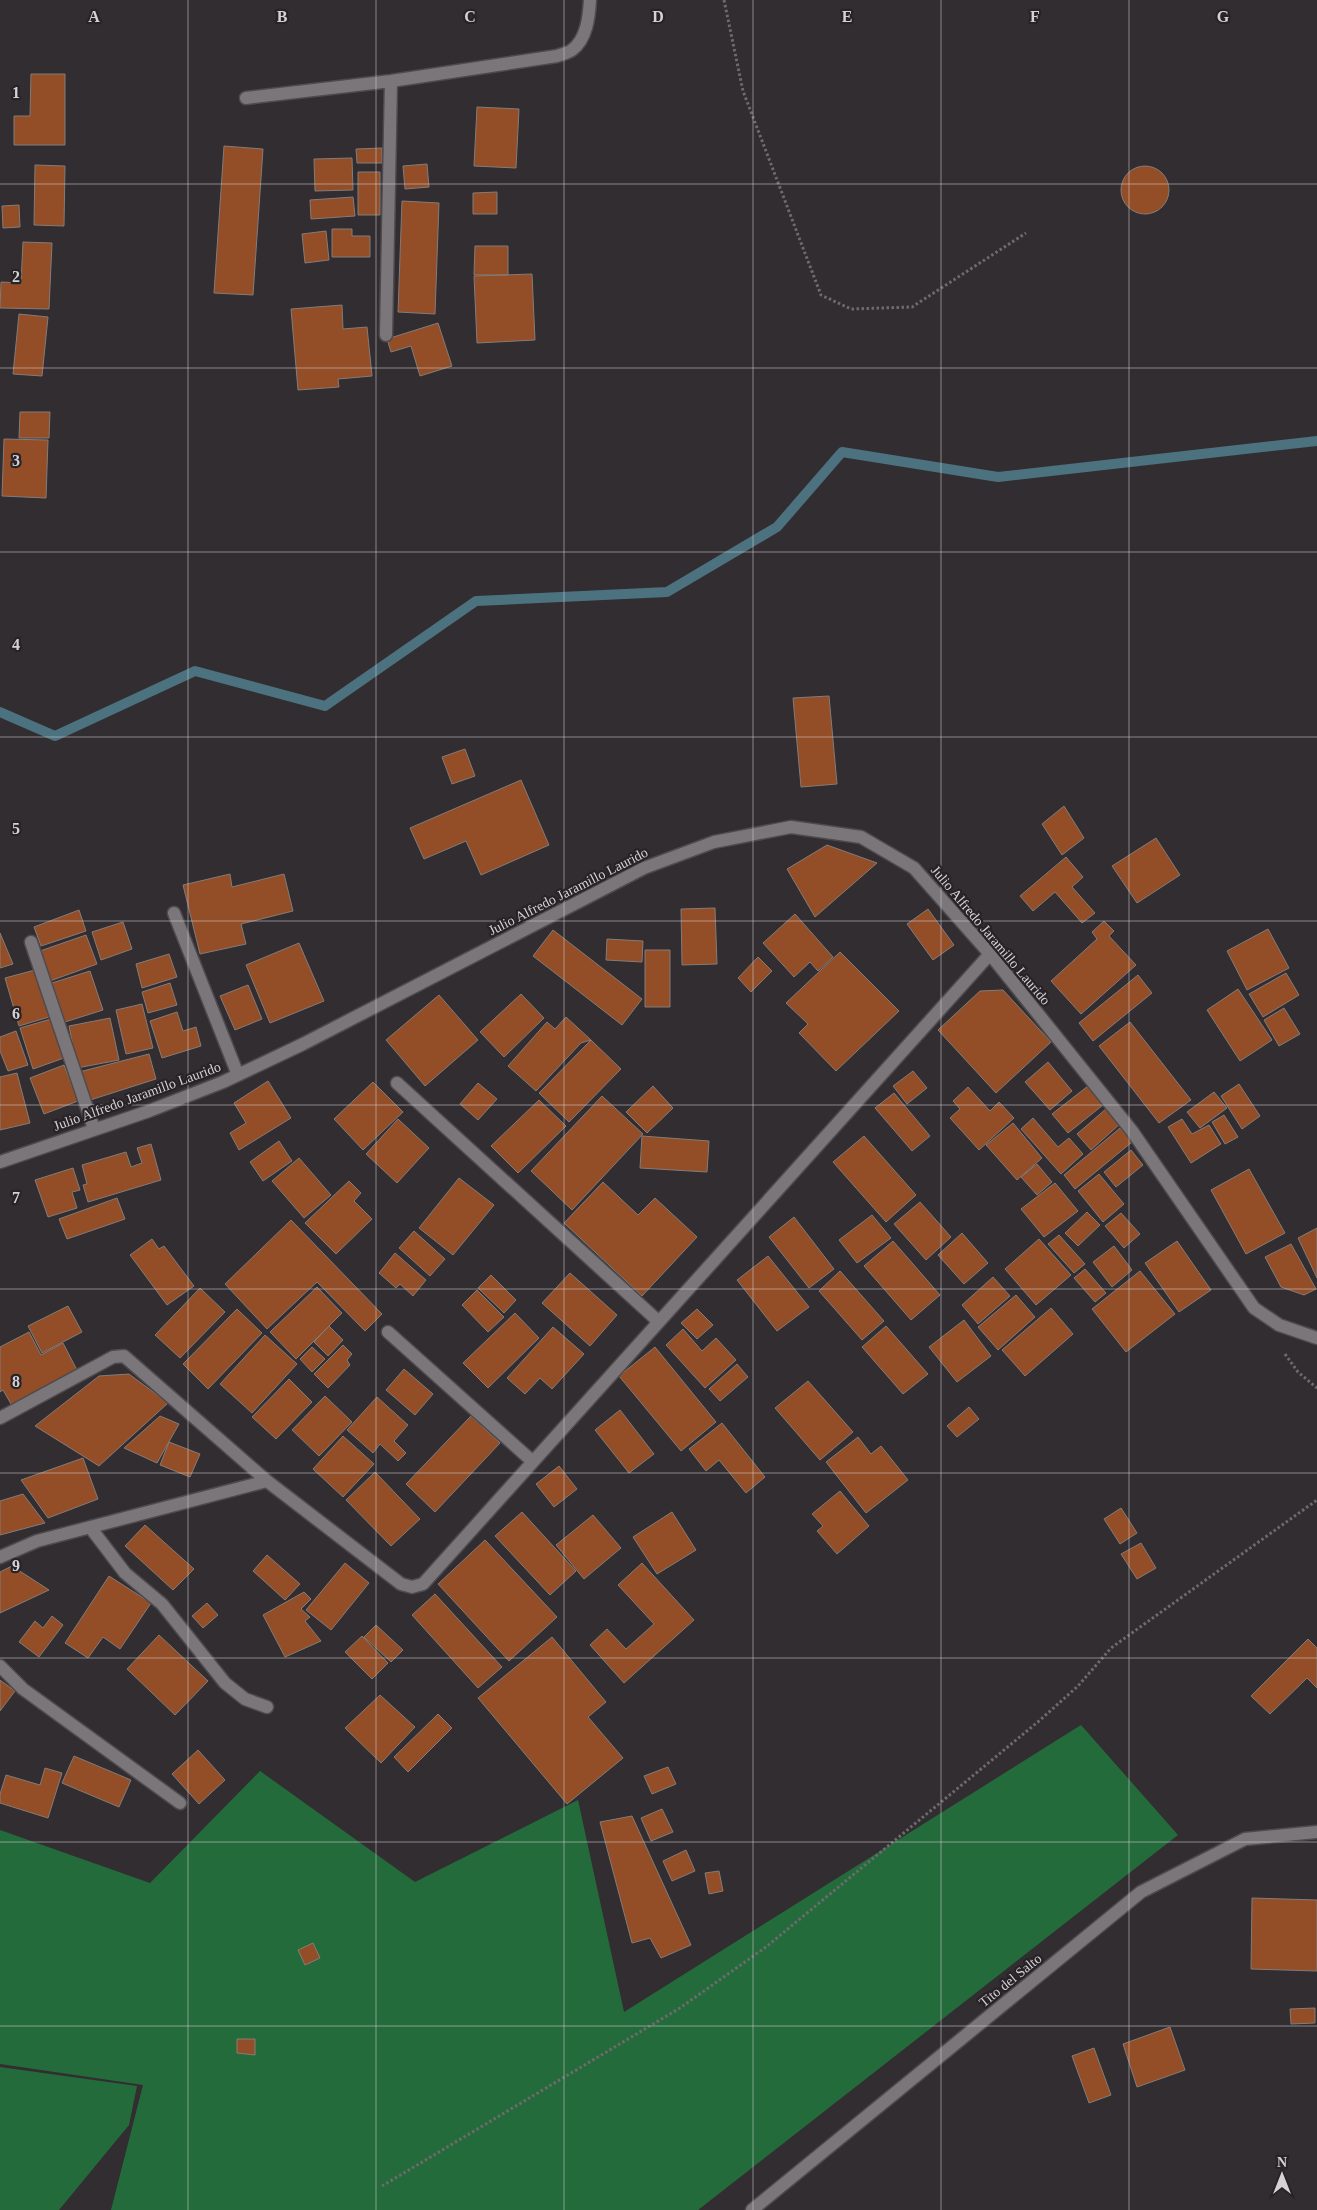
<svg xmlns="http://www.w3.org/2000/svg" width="1317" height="2210" font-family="Georgia,serif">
<rect width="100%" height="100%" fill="#322d31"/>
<!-- forest -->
<path fill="#246b3b" d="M1081,1725L1178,1835L698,2210H111L143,2085L0,2064V1830L150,1883L260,1771L415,1882L578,1800L624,2012Z
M0,2067L137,2086L129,2125L59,2210H0Z"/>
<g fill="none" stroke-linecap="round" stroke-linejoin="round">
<!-- stream -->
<path stroke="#4c717f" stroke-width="10" d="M0,712L55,736L195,671L325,706L476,601L667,592L777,527L842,452L998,477L1317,441"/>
</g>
<!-- building -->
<path fill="#934e27" stroke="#837c79" d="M31,74H65V145H14V116H30Z
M477,107L519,109L516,168L474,166Z
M224,146L263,149L253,295L214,293Z
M382,148V163H357L356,149Z
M352,158L353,190L315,191L314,159Z
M427,164L429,187L405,189L403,166Z
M35,165L65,166L64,226L34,225Z
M1121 190a24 24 0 1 1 48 0a24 24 0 1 1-48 0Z
M358,172H380V215H358Z
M497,192V214H473V193Z
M353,197L355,216L311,219L310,200Z
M402,201L439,203L435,314L398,312Z
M19,205L20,227L3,228L2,206Z
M332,229H352V236H370V257H332Z
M326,231L329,260L305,263L302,234Z
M23,242L52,243L49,309L0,308L1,282L21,283Z
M475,246H508V275H474Z
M532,274L535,340L477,343L474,276Z
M342,305L343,329L367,327L372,376L338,379L339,387L298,390L291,309Z
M19,314L48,317L42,376L13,374Z
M438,323L452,366L420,376L411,346L391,352L387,339Z
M20,412H50L49,438H19Z
M4,439L48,440L46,498L2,496Z
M829,696L837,784L801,787L793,698Z
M465,749L475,776L452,784L442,757Z
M521,780L549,845L481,875L466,841L424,859L410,828Z
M1064,806L1084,838L1062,855L1042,824Z
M1156,838L1180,875L1137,903L1112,866Z
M827,845L877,863L815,917L787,869Z
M1066,857L1083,877L1072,887L1095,913L1082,923L1055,892L1033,911L1020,896Z
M230,874L232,887L284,874L293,911L241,924L246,944L200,954L183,885Z
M715,908L717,964L682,965L681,909Z
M928,909L954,945L933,960L907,924Z
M79,910L86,931L41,946L34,927Z
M795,914L833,957L818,971L810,962L794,977L763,943Z
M1104,921L1114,931L1109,936L1136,965L1081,1014L1051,981L1097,939L1092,932Z
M123,922L132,949L101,960L92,932Z
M1268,929L1289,968L1247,990L1227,951Z
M553,930L642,999L622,1025L533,956Z
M0,933L13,964L0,968Z
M86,935L97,964L50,981L40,951Z
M607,939L643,941L642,962L606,960Z
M299,943L324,1001L270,1023L246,965Z
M645,950H670V1007H645Z
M840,952L899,1011L836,1071L799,1033L808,1024L786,1003Z
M169,954L177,977L142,988L136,964Z
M758,957L772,971L751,992L738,978Z
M35,970L49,1017L19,1026L5,978Z
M90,971L103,1010L65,1022L52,983Z
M1286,973L1299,995L1263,1017L1249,994Z
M1138,975L1152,993L1093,1041L1079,1023Z
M170,983L177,1005L148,1013L142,992Z
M248,985L262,1019L235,1030L220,996Z
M1238,989L1272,1040L1240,1061L1207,1010Z
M1003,990L1051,1042L996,1093L938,1030L980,991Z
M521,994L544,1018L504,1057L480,1032Z
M439,995L478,1040L425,1086L386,1040Z
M142,1004L153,1048L126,1054L116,1010Z
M1284,1008L1300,1034L1279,1046L1264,1020Z
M177,1012L183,1031L196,1027L201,1046L162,1058L150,1021Z
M566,1017L591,1040L581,1043L536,1091L508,1066L547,1022L555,1029Z
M110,1018L119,1060L77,1068L69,1026Z
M51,1019L64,1058L33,1069L20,1028Z
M1130,1022L1191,1100L1159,1123L1099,1046Z
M16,1031L28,1065L8,1071L0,1051V1037Z
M591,1040L621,1069L569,1122L539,1093Z
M149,1054L156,1079L87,1101L79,1072Z
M1048,1062L1072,1091L1050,1110L1025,1082Z
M64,1065L78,1101L44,1114L30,1078Z
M913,1071L927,1088L907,1104L893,1086Z
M17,1073L30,1123L0,1130V1077Z
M268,1081L291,1118L239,1150L230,1133L246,1123L234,1103Z
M373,1082L403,1112L363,1150L334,1119Z
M478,1083L497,1099L478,1120L460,1104Z
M1239,1084L1260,1116L1242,1129L1221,1096Z
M653,1086L673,1108L647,1133L626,1112Z
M1088,1086L1103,1105L1068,1133L1052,1114Z
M968,1087L990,1111L999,1102L1014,1118L979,1150L950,1118L960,1109L953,1101Z
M1214,1092L1227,1108L1200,1128L1187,1112Z
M894,1093L930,1136L912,1151L875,1108Z
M602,1096L643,1134L572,1210L531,1171Z
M539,1100L566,1126L518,1173L491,1146Z
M1107,1108L1121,1123L1091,1150L1077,1134Z
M1224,1115L1238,1137L1225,1144L1212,1122Z
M1033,1118L1058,1147L1069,1138L1083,1154L1061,1174L1021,1129Z
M398,1119L429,1148L397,1183L366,1154Z
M1182,1119L1192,1134L1209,1125L1221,1144L1191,1163L1168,1127Z
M1013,1123L1042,1158L1017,1180L986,1145Z
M1120,1128L1132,1142L1075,1189L1064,1175Z
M642,1136L709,1141L707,1172L640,1168Z
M864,1136L916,1195L886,1222L833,1162Z
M279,1141L292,1161L263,1181L250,1162Z
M151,1144L161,1180L88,1202L83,1185L87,1184L82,1165L126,1152L131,1167L142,1163L137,1148Z
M1131,1150L1143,1165L1116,1187L1104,1172Z
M299,1158L331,1195L304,1218L272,1181Z
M1037,1164L1052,1182L1037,1195L1021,1177Z
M73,1168L80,1190L72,1192L77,1208L48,1217L35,1180Z
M1249,1169L1285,1233L1246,1254L1211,1190Z
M1099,1174L1124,1204L1103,1222L1078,1191Z
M459,1178L494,1205L453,1255L419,1228Z
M349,1181L361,1193L354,1201L372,1219L336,1254L305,1223Z
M603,1182L638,1215L655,1198L697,1237L642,1296L564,1223Z
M1055,1183L1078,1211L1044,1237L1021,1209Z
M117,1198L125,1219L67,1239L59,1219Z
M920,1202L951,1237L926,1260L894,1224Z
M1087,1212L1100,1225L1078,1246L1065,1233Z
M1121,1213L1140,1234L1124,1248L1105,1226Z
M872,1215L891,1238L857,1263L839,1240Z
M794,1217L834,1269L809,1288L769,1237Z
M291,1220L382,1314L365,1331L317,1282L267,1329L225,1284Z
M1317,1228V1278L1298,1238Z
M414,1231L445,1259L430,1276L399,1248Z
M962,1233L988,1263L964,1284L938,1255Z
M1059,1235L1085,1264L1074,1273L1048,1244Z
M152,1239L159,1249L164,1246L194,1286L167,1305L130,1255Z
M1039,1239L1071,1275L1036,1305L1005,1269Z
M893,1241L940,1295L911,1320L864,1266Z
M1177,1241L1211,1290L1179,1312L1145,1263Z
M1291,1244L1316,1289L1304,1295L1281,1287L1265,1257Z
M1114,1246L1132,1270L1112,1287L1093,1262Z
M395,1253L426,1280L413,1296L400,1284L396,1288L379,1273Z
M768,1256L809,1307L777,1331L737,1280Z
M1085,1269L1106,1293L1095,1302L1074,1278Z
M840,1271L884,1321L862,1340L819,1291Z
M1140,1271L1175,1314L1126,1352L1092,1309Z
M570,1273L617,1315L590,1346L542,1303Z
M491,1275L516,1300L504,1313L478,1288Z
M993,1277L1010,1296L978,1324L962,1305Z
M317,1287L342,1313L296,1359L270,1332Z
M200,1288L225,1312L180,1358L155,1335Z
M477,1290L504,1317L488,1332L462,1305Z
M1016,1295L1035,1317L998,1350L978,1327Z
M68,1306L82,1332L42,1353L28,1326Z
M1051,1308L1073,1334L1025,1376L1002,1350Z
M237,1309L262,1333L208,1389L183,1364Z
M697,1309L713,1325L697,1339L681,1323Z
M515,1313L539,1338L488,1388L463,1363Z
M964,1320L991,1356L957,1382L929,1347Z
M329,1326L343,1340L328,1356L314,1342Z
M886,1326L928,1374L903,1394L862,1347Z
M553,1327L584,1354L552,1389L540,1378L525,1394L507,1378Z
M683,1329L702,1351L716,1338L736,1360L705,1388L666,1345Z
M29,1332L41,1355L63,1343L77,1370L11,1404L3,1390L0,1392V1347Z
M265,1335L297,1364L252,1413L220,1384Z
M343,1345L352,1354L347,1360L350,1365L328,1388L314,1374Z
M312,1347L325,1359L312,1372L300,1359Z
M655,1347L716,1422L681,1451L619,1376Z
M737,1364L748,1377L720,1401L709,1389Z
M404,1369L433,1394L415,1415L386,1390Z
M129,1374L168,1403L99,1466L35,1426L99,1376Z
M289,1379L312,1402L276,1439L252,1417Z
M808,1381L853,1432L820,1460L775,1408Z
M325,1396L352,1422L319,1456L292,1430Z
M377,1397L408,1425L394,1441L406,1453L398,1461L380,1444L373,1453L347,1430Z
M969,1407L979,1419L957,1437L947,1426Z
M620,1410L654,1454L629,1473L595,1430Z
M160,1416L179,1424L157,1463L124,1448Z
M471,1416L500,1443L435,1512L406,1484Z
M722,1423L765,1477L746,1493L719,1460L706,1471L689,1449Z
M343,1436L374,1464L343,1497L313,1469Z
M858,1437L871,1454L881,1446L908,1480L866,1513L826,1462Z
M169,1442L200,1454L190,1477L160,1465Z
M83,1458L98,1499L48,1518L21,1480Z
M559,1466L577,1489L554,1507L536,1484Z
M375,1472L420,1519L391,1546L346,1500Z
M840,1491L869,1526L837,1554L817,1531L823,1526L812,1514Z
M23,1494L45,1523L0,1535V1501Z
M1121,1508L1137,1533L1120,1544L1104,1519Z
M522,1512L576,1571L550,1595L495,1536Z
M672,1512L696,1550L657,1574L633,1537Z
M593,1515L621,1548L584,1579L556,1545Z
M145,1525L194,1569L173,1590L125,1546Z
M485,1540L557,1617L509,1661L438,1584Z
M1141,1543L1156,1568L1137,1579L1121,1554Z
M267,1555L300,1584L285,1600L253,1571Z
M345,1563L369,1583L331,1630L306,1610Z
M642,1563L694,1620L624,1683L590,1645L607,1629L626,1649L654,1624L618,1585Z
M12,1566L49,1590L0,1613V1572Z
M109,1576L151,1603L120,1649L103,1637L88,1658L65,1643Z
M304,1592L311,1599L301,1609L310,1617L305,1621L321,1641L285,1657L263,1615Z
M435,1594L502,1667L478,1688L412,1615Z
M207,1603L218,1615L203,1628L192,1616Z
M52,1616L63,1625L39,1657L19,1642L35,1621L43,1628Z
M376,1625L403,1650L391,1662L364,1637Z
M159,1635L208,1681L175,1715L127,1669Z
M362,1636L388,1663L372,1679L345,1652Z
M552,1637L606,1702L588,1717L623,1758L567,1804L478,1698Z
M1308,1639L1317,1648V1688L1307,1678L1270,1714L1251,1696Z
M0,1680L15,1691L0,1711Z
M380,1695L415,1727L381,1763L345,1728Z
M438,1714L452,1728L408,1772L394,1757Z
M198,1750L225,1780L199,1804L172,1774Z
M74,1756L131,1780L119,1807L62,1783Z
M668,1767L676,1784L652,1794L644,1776Z
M45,1768L62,1773L48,1818L0,1803V1794L6,1775L40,1785Z
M662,1809L673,1832L651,1841L641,1818Z
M632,1816L691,1945L661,1958L650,1938L632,1943L600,1822Z
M686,1850L695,1871L672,1881L663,1861Z
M719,1871L723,1891L709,1894L705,1873Z
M1252,1898L1317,1900V1971L1251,1969Z
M313,1943L320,1958L305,1965L298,1950Z
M1315,2008V2023L1291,2024L1290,2009Z
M1170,2027L1185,2070L1137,2087L1123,2044Z
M237,2039H255V2055L237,2053Z
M1094,2048L1111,2095L1089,2103L1072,2056Z"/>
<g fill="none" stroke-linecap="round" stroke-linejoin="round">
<defs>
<path id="minor" d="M246,98L391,81L557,56C562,54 568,53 572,50C587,39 589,16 590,0
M386,335L391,81
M174,913L238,1075
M31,942L94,1129
M397,1083L658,1321
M0,1162L149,1111L223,1082L303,1044L644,868L714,842L791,827L861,837L914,868L990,954L1132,1131L1254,1308L1279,1325L1317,1338
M388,1332L532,1461
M0,1418L113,1357L124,1356L267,1481L401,1584L412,1587L423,1584L990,954
M90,1527L125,1573L162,1604L225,1683L245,1699L267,1707
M0,1557L37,1541L267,1481
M0,1666L23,1689L180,1803
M752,2210L1141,1892L1245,1839L1317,1832"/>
</defs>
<!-- minor casing -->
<use href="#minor" stroke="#4e4a4d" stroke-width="15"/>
<!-- path -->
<path stroke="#6e6a6d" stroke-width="3" stroke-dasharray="2.5 2.5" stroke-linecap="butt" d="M724,0L743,91L821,295L851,309L912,307L1026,233
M1285,1354L1298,1372L1317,1388
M382,2186L680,2008L766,1947L1039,1721L1078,1686L1111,1648L1317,1500"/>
<!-- minor -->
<use href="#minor" stroke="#7b767a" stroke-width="12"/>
</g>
<!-- grid -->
<path fill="none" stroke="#d5d2d4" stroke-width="1" stroke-opacity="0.55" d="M188,0V2210M376,0V2210M564,0V2210M753,0V2210M941,0V2210M1129,0V2210M0,184H1317M0,368H1317M0,552H1317M0,737H1317M0,921H1317M0,1105H1317M0,1289H1317M0,1473H1317M0,1658H1317M0,1842H1317M0,2026H1317"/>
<g text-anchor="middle" stroke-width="4.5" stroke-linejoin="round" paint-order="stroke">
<!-- street labels -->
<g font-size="14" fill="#d5d2d4" stroke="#282327">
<text transform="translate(568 891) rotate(-27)" y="5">Julio Alfredo Jaramillo Laurido</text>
<text transform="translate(991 935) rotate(50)" y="5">Julio Alfredo Jaramillo Laurido</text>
<text transform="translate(137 1096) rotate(-20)" y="5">Julio Alfredo Jaramillo Laurido</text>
<text transform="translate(1010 1980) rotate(-39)" y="5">Tito del Salto</text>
</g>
</g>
<g font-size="16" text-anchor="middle" font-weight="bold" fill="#d5d2d4" stroke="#282327" stroke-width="4.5" stroke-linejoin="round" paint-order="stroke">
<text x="94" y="22">A</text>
<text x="282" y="22">B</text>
<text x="470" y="22">C</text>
<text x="658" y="22">D</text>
<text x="847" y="22">E</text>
<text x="1035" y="22">F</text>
<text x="1223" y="22">G</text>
<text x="16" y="98">1</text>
<text x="16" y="282">2</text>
<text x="16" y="466">3</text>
<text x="16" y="650">4</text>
<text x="16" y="834">5</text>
<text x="16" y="1019">6</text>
<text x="16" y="1203">7</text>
<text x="16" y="1387">8</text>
<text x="16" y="1571">9</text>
</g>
<!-- north arrow -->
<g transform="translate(1282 2175)" stroke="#282327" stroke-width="4" paint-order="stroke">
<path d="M0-4L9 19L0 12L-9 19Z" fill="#d5d2d4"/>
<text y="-8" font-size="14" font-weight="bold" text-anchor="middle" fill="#d5d2d4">N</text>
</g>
</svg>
